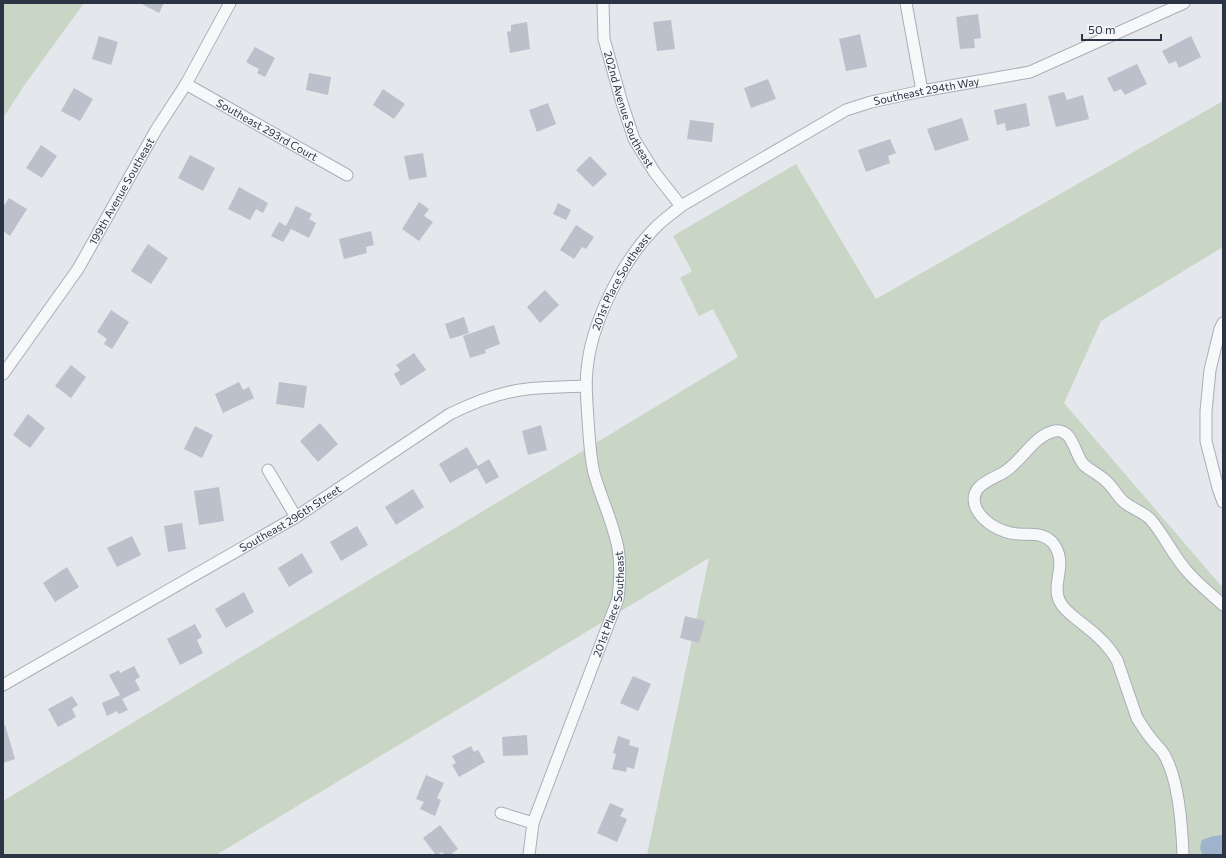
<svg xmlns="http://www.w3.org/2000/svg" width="1226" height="858" font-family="Commissioner,sans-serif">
<rect width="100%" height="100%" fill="#e4e7ec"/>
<!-- green -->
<path fill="#c9d6c5" d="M3,3H84L26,83L3,118Z
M1223,101V247L1101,321L1064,403L1223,588V855H647L709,558L216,855H3V801L738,357L713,309L699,316L680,278L692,271L673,236L796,164L876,299Z"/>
<!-- water -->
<path fill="#9fb4cc" d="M1223,835V855H1203C1199,849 1200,846 1202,840L1213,836Z"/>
<!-- building -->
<path fill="#bbc0ca" d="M140,3H164L159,13Z
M978,14L981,38L974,39L975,48L960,49L956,17Z
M671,20L675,49L657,51L653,22Z
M527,22L530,49L510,53L507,32L511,31V25Z
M860,34L867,67L846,71L839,39Z
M99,36L118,42L111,65L92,59Z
M1191,36L1201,57L1179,68L1176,61L1169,64L1162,51Z
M255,47L275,58L265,77L257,73L259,69L246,62Z
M1137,64L1147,84L1125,95L1121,89L1114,92L1107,78Z
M309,73L331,77L328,95L306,90Z
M768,79L776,99L751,108L744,88Z
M74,88L93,99L80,121L61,111Z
M383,89L405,104L394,119L373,105Z
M1064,92L1067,100L1083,95L1089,119L1056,127L1048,96Z
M548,103L556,124L537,132L529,110Z
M1026,103L1030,126L1006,131L1005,123L997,125L994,110Z
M962,118L969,140L935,151L927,129Z
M690,120L714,123L712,142L687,139Z
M890,139L896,153L888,156L890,163L866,172L858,150Z
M41,145L57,156L42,178L26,168Z
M423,153L427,177L409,180L404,156Z
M190,155L215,168L203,191L178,178Z
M590,156L607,174L593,187L576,170Z
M239,187L268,203L263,213L256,209L250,220L228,209Z
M9,198L27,209L10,236L3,231V207Z
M419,202L429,209L424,216L433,222L419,241L402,229Z
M558,203L571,210L566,220L553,214Z
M296,206L312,214L309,219L316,223L309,238L291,229L283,242L271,236L279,222L286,226Z
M576,225L594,237L586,249L582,247L574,259L560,250Z
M371,231L374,245L366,247L367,253L344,259L339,239Z
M148,244L168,258L151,284L131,271Z
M545,290L559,305L540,323L527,307Z
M111,310L129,322L112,349L104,344L107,339L97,332Z
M464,317L469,333L450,339L445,324Z
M494,325L500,344L485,350L486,353L470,358L463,336Z
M414,353L426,370L401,386L394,374L400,370L396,365Z
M71,365L86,377L71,398L55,386Z
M239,382L243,390L249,387L254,398L223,413L215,394Z
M279,382L307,386L304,408L276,404Z
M28,414L45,428L30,448L13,435Z
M320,423L338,444L318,462L300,441Z
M541,425L547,450L528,455L522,431Z
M195,426L213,435L202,458L184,449Z
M467,447L478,466L489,459L499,477L486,484L477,468L450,483L439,464Z
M219,487L224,521L199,525L194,491Z
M413,489L424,507L396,525L385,507Z
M182,523L186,549L168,552L164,526Z
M357,526L368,545L341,561L330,542Z
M132,536L141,555L117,567L107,548Z
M302,553L313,572L289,587L278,568Z
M67,567L79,587L55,602L43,583Z
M244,592L254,612L226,628L215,609Z
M685,616L705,621L699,643L680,638Z
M195,624L202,637L197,640L203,653L180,665L167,639Z
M134,666L140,677L135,680L140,690L122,699L128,710L119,714L117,711L107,716L102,703L120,695L109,675L119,670L120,673Z
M633,676L651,684L638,711L620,703Z
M72,696L78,705L72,709L76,717L58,727L48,709Z
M3,725H5L15,759L3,763Z
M527,735L528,755L503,756L502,737Z
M618,736L630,740L629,745L639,748L634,769L627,767L626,772L612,769L616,754L613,753Z
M471,746L474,752L478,750L485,762L459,777L452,765L456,763L452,756Z
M426,775L444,783L437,798L441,800L435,816L420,809L424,802L416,799Z
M610,803L624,809L620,816L627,819L617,842L597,833Z
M440,825L458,849L450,855H445L442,852L436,855L423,838Z"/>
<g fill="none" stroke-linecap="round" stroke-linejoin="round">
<defs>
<g id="minor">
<path id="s1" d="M603,3L604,39L622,103L634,139L655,173L681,206"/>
<path d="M906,3L922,91"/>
<path id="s2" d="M186,84L347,175"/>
<path d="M1223,323L1220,329L1210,370L1206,411V441L1218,488L1223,502"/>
<path id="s3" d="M3,374L78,269L156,130L186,84L230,3"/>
<path d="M268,470L296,517"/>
<path id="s4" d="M3,685L296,517L450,414C474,402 500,392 527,389C546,387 566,387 586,386"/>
<path d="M501,813L533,823"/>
<path id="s5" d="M529,855L533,823L618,599C620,582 621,565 618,548C613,522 601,498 594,473C590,456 589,436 588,419C587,402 585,386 587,370C591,323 623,259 657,226C664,219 673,213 681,206L846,110L871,102L922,91L1030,72L1184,3"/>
<path d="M1183,855C1182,825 1179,782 1165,756C1162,750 1157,746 1153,741C1147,734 1142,726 1137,718L1117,660C1109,646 1096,634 1084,625C1076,618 1065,612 1060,602C1050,583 1070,563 1052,542C1043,532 1030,535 1018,534C1002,533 983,523 976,508C968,488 987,481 1001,474C1020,465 1033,435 1055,431C1073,428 1075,456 1084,465C1091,471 1100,475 1106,481C1113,487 1117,496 1124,502C1132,509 1144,512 1151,520C1164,535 1173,555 1186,570C1197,583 1211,594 1223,605"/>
</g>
</defs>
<!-- minor casing -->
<use href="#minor" stroke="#a9aeb7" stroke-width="13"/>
<!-- minor -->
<use href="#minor" stroke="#f7f8fa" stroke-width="11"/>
</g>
<g text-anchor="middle" stroke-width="3" stroke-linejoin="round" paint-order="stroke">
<!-- street labels -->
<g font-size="11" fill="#2b3445" stroke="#f4f6f9">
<text dy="4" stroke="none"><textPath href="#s5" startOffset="973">Southeast 294th Way</textPath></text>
<text dy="4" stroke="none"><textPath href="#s1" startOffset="111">202nd Avenue Southeast</textPath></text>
<text dy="4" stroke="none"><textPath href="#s2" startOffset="93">Southeast 293rd Court</textPath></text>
<text dy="4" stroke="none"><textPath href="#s3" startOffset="218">199th Avenue Southeast</textPath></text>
<text dy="4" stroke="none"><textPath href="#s5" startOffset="601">201st Place Southeast</textPath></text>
<text dy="4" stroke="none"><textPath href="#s4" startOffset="332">Southeast 296th Street</textPath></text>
<text dy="4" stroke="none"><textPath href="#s5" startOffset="265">201st Place Southeast</textPath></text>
</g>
</g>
<!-- border -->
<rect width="1226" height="858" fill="none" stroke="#2b3445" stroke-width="8"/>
<!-- scale -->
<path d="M1082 34v6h79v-6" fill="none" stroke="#2b3445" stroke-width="2"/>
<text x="1088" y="34" font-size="12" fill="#2b3445" stroke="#f4f6f9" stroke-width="3" paint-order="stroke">50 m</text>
</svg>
